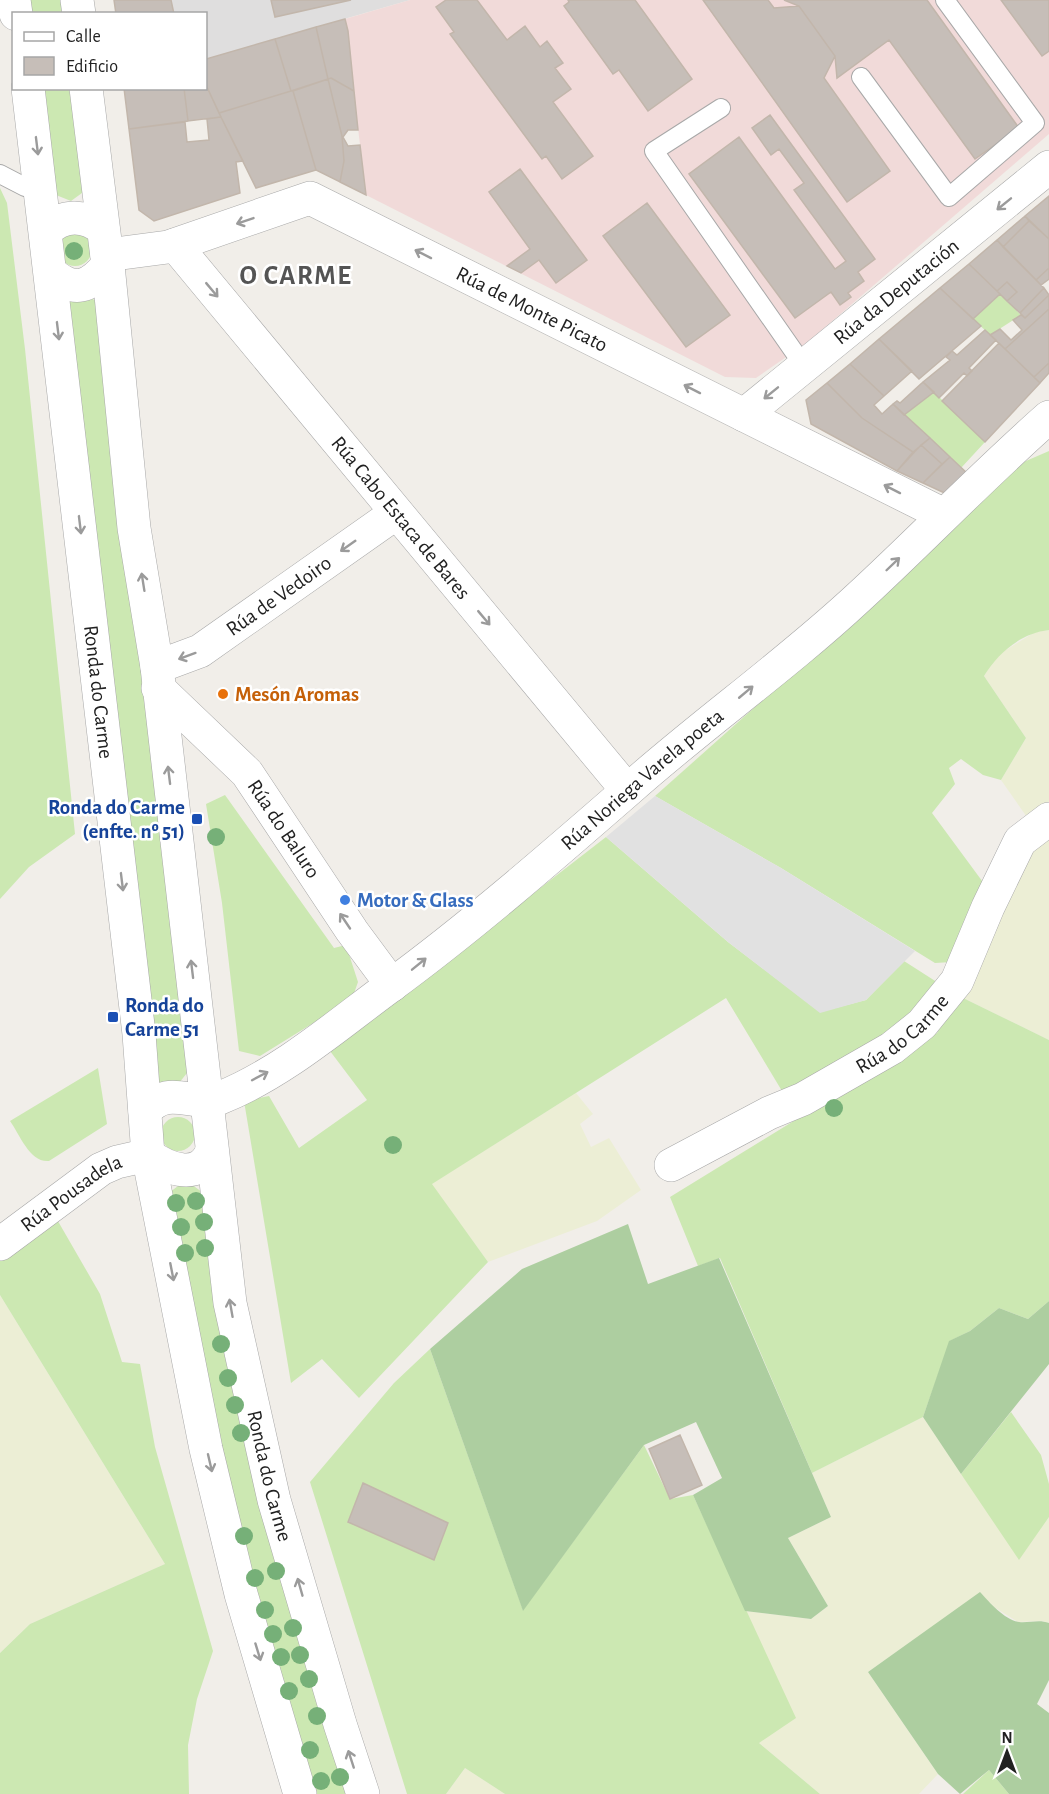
<svg xmlns="http://www.w3.org/2000/svg" width="1049" height="1794" font-family="'Alegreya Sans',sans-serif">
<rect width="100%" height="100%" fill="#f1eee9"/>
<!-- residential -->
<path fill="#dfdede" d="M114,0H410L206,59V14L116,13Z"/>
<!-- commercial -->
<path fill="#f1dad9" d="M410,0H1049V134L808,342L756,378L725,377L366,195L345,19Z"/>
<!-- farmland -->
<path fill="#eceed5" d="M1049,630V812L1029,820L1001,780L1026,738L984,676L996,656L1035,632Z
M1049,830V1040L959,996L1023,855Z
M576,1093L593,1114L580,1124L591,1147L609,1138L641,1190L597,1221L488,1262L431,1184Z
M0,1295L165,1564L30,1624L0,1653Z
M923,1417L1019,1559L1049,1517V1623L1042,1621L1018,1622L994,1607L980,1593L868,1672L938,1774L919,1794H820L759,1743L745,1611L811,1619L828,1606L788,1538L831,1517L812,1473Z
M465,1768L505,1794H446Z"/>
<!-- grass -->
<path fill="#cce8b2" d="M29,0H66L67,13H30Z
M38,89H77L89,177L82,193L71,201L56,195Z
M0,188L7,203L25,349L75,834L29,867L0,899Z
M58 249a17 17 0 1 1 34 0a17 17 0 1 1-34 0Z
M1000,294L1021,315L990,335L973,319Z
M86,296L99,302L191,1068L179,1083H160L154,1073L63,321L70,299Z
M934,392L985,442L961,468L904,415Z
M1049,451V630C1021,633 998,653 984,676L1026,738L1001,780L983,775L961,759L949,768L955,784L932,813L988,889L952,962L935,963L781,868L655,796L817,652L1019,464Z
M225,795L334,948L346,945L358,982L352,999L260,1056L239,1051L222,903L206,804Z
M606,837L728,942L820,1012L866,1000L904,961L943,986L905,1027L785,1096L726,998L432,1184L488,1262L359,1398L322,1359L291,1383L244,1101L269,1096L299,1148L367,1100L330,1051Z
M959,996L1049,1040V1301L1028,1319L999,1308L970,1331L950,1341L923,1417L812,1473L720,1258L698,1266L670,1197L937,1033Z
M98,1068L107,1124L49,1161C30,1163 20,1135 10,1121Z
M161 1134a17 17 0 1 1 34 0a17 17 0 1 1-34 0Z
M191,1184L202,1192L355,1794H315L235,1534L170,1192L178,1186Z
M55,1216L100,1294L122,1362L140,1364L155,1447L213,1651L197,1699L188,1745L189,1794H0V1653L30,1624L165,1564L0,1295V1253Z
M430,1349L523,1610L644,1445L670,1499L693,1495L796,1718L759,1743L820,1794H505L465,1768L446,1794H407L310,1482L394,1383Z
M1011,1412L1041,1455L1049,1484V1517L1019,1560L961,1474Z
M989,1770L1009,1794H963Z"/>
<!-- forest -->
<path fill="#adcea0" d="M628,1224L648,1284L719,1258L831,1517L788,1538L828,1606L811,1619L745,1611L693,1495L722,1478L696,1422L644,1445L523,1611L430,1349L522,1269Z
M1049,1301V1364L961,1474L923,1417L949,1341L970,1331L999,1308L1028,1319Z
M980,1592C990,1603 1005,1620 1019,1622C1030,1623 1039,1619 1049,1623V1680L1037,1704L1049,1713V1794H1009L989,1770L960,1794L938,1774L868,1672Z"/>
<!-- parking -->
<path fill="#e1e1e1" d="M655,796L781,868L915,951L866,1000L820,1013L728,942L606,837Z"/>
<!-- building -->
<path fill="#c6beb8" stroke="#c2b6ab" stroke-width="1.5" d="M114,0H171L174,14H116Z
M271,0H351L275,17Z
M446,0H477L507,40L525,26L540,47L547,41L563,63L555,68L571,89L553,102L593,156L562,179L546,156L542,159L450,34L454,32L436,7Z
M568,0H635L692,79L648,111L619,70L613,74L564,6L569,2Z
M703,0H768L774,8L799,6L835,56L824,78L890,171L847,202Z
M784,0H927L1019,128L975,159L889,40L837,78L835,56L799,6Z
M1001,0H1049V51L1042,56Z
M345,19L348,31L354,91L331,78L328,79L316,27Z
M316,27L328,79L291,91L275,39Z
M275,39L291,91L219,113L206,85V59Z
M331,78L354,91L358,130H348L343,137L348,146L360,145L366,195L340,182L344,161L342,136L328,79Z
M328,79L342,136L344,161L340,182L316,170L293,91Z
M206,85L221,117L188,121L184,88H206Z
M124,88H184L188,121L129,129Z
M291,91H293L316,170L256,188L219,113Z
M770,115L875,259L858,272L864,281L848,293L851,297L840,305L831,292L795,318L689,174L739,137L835,269L846,261L794,190L804,183L779,149L771,155L752,128Z
M221,117L243,161L236,162L240,193L154,221L139,210L129,129L185,122L187,142L209,140L207,119Z
M520,169L587,260L556,283L539,260L521,273L507,266L530,249L489,192Z
M1049,196V239L1025,216Z
M647,203L730,315L686,347L603,236Z
M1025,216L1029,221L1003,247L997,240Z
M1029,221L1049,239V268L1036,280L1003,247Z
M997,240L1044,288L1020,313L1007,301L1017,292L1007,282L997,291L969,264Z
M969,264L1000,294L973,319L940,288Z
M1049,268V279L1041,285L1036,280Z
M1007,282L1017,292L1007,301L997,291Z
M940,288L981,326L919,379L879,339Z
M1044,288L1049,295L1025,318L1020,313Z
M1049,295V309L1005,349L990,335L1000,329L1011,340L1022,330L1013,320L1021,315L1025,318Z
M1049,309V363L1034,377L1005,349Z
M985,330L996,340L969,368L972,371L967,376L964,373L939,398L923,382L950,360L946,357L952,351L957,355Z
M879,339L912,371L884,396L850,364Z
M999,343L1040,383L985,442L942,401Z
M1049,363V373L1040,383L1034,377Z
M850,364L884,396L874,405L882,414L893,404L930,438L913,452L862,418L827,383Z
M923,382L934,392L904,415L893,404L897,401L900,403Z
M827,383L862,418L913,452L897,471L811,424L806,400Z
M930,438L950,457L942,464L921,445Z
M921,445L942,464L923,483L897,471Z
M950,457L969,475L949,495L923,483Z
M680,1435L702,1485L670,1499L649,1449Z
M363,1483L448,1523L434,1560L348,1522Z"/>
<g fill="none" stroke-linecap="round" stroke-linejoin="round">
<defs>
<path id="lane" d="M861,77L949,197L1035,123L945,0
M721,108L654,151L804,366
M0,174L25,187L41,189"/>
<g id="street">
<path d="M14,0L16,14"/>
<path d="M77,0L79,14"/>
<path id="s1" d="M28,88L139,1034L148,1155L206,1449L241,1594L300,1794"/>
<path id="s2" d="M86,88L108,265L134,528L157,667L230,1303L274,1500L340,1724L363,1794"/>
<path d="M46,231C63,214 84,214 103,229"/>
<path id="s3" d="M175,245L627,790"/>
<path id="s4" d="M107,255L168,247L310,198L944,515"/>
<path d="M51,273C74,293 89,288 108,265"/>
<path id="s5" d="M744,415L1049,167"/>
<path id="s6" d="M157,667L200,651L396,513"/>
<path id="s7" d="M158,688L247,773L352,931L392,985"/>
<path id="s8" d="M145,1111C169,1083 193,1108 220,1098C282,1073 336,1026 389,987C472,926 550,858 627,791C702,724 785,666 859,597C923,538 983,475 1049,417"/>
<path id="s9" d="M671,1165L769,1113L803,1099L892,1048L922,1024L957,981L988,907L1020,841L1049,819"/>
<path id="s10" d="M0,1244L101,1169L117,1162L148,1155C169,1170 200,1181 212,1151"/>
</g>
</defs>
<!-- lane casing -->
<use href="#lane" stroke="#a8a8a8" stroke-width="20"/>
<!-- street casing -->
<use href="#street" stroke="#a8a8a8" stroke-width="34"/>
<!-- lane -->
<use href="#lane" stroke="#fff" stroke-width="18"/>
<!-- street -->
<use href="#street" stroke="#fff" stroke-width="33"/>
</g>
<!-- trees -->
<g fill="#76b078">
<circle cx="74" cy="251" r="9"/>
<circle cx="216" cy="837" r="9"/>
<circle cx="834" cy="1108" r="9"/>
<circle cx="393" cy="1145" r="9"/>
<circle cx="196" cy="1201" r="9"/>
<circle cx="176" cy="1203" r="9"/>
<circle cx="204" cy="1222" r="9"/>
<circle cx="181" cy="1227" r="9"/>
<circle cx="205" cy="1248" r="9"/>
<circle cx="185" cy="1253" r="9"/>
<circle cx="221" cy="1344" r="9"/>
<circle cx="228" cy="1378" r="9"/>
<circle cx="235" cy="1405" r="9"/>
<circle cx="241" cy="1433" r="9"/>
<circle cx="244" cy="1536" r="9"/>
<circle cx="276" cy="1571" r="9"/>
<circle cx="255" cy="1578" r="9"/>
<circle cx="265" cy="1610" r="9"/>
<circle cx="293" cy="1628" r="9"/>
<circle cx="273" cy="1634" r="9"/>
<circle cx="300" cy="1655" r="9"/>
<circle cx="281" cy="1657" r="9"/>
<circle cx="309" cy="1679" r="9"/>
<circle cx="289" cy="1691" r="9"/>
<circle cx="317" cy="1716" r="9"/>
<circle cx="310" cy="1750" r="9"/>
<circle cx="340" cy="1777" r="9"/>
<circle cx="321" cy="1781" r="9"/>
</g>
<!-- one-way arrows -->
<defs><path id="oneway-shaft" d="M-6 0H5M1.5-3L5.5 0L1.5 3" fill="none" stroke-width="1.6" stroke-linecap="round" stroke-linejoin="round" transform="scale(1.5)"/></defs>
<g stroke="#9b9b9b">
<use href="#oneway-shaft" transform="translate(37 146) rotate(83)"/>
<use href="#oneway-shaft" transform="translate(1004 204) rotate(141)"/>
<use href="#oneway-shaft" transform="translate(245 221) rotate(161)"/>
<use href="#oneway-shaft" transform="translate(423 254) rotate(-153)"/>
<use href="#oneway-shaft" transform="translate(212 290) rotate(50)"/>
<use href="#oneway-shaft" transform="translate(58 331) rotate(83)"/>
<use href="#oneway-shaft" transform="translate(692 389) rotate(-153)"/>
<use href="#oneway-shaft" transform="translate(771 393) rotate(141)"/>
<use href="#oneway-shaft" transform="translate(892 489) rotate(-153)"/>
<use href="#oneway-shaft" transform="translate(80 525) rotate(83)"/>
<use href="#oneway-shaft" transform="translate(348 546) rotate(145)"/>
<use href="#oneway-shaft" transform="translate(893 564) rotate(-44)"/>
<use href="#oneway-shaft" transform="translate(143 582) rotate(-99)"/>
<use href="#oneway-shaft" transform="translate(484 618) rotate(50)"/>
<use href="#oneway-shaft" transform="translate(187 656) rotate(160)"/>
<use href="#oneway-shaft" transform="translate(746 692) rotate(-40)"/>
<use href="#oneway-shaft" transform="translate(169 775) rotate(-97)"/>
<use href="#oneway-shaft" transform="translate(122 882) rotate(83)"/>
<use href="#oneway-shaft" transform="translate(345 921) rotate(-124)"/>
<use href="#oneway-shaft" transform="translate(419 964) rotate(-39)"/>
<use href="#oneway-shaft" transform="translate(192 969) rotate(-97)"/>
<use href="#oneway-shaft" transform="translate(260 1076) rotate(-28)"/>
<use href="#oneway-shaft" transform="translate(172 1272) rotate(79)"/>
<use href="#oneway-shaft" transform="translate(231 1308) rotate(-100)"/>
<use href="#oneway-shaft" transform="translate(210 1463) rotate(77)"/>
<use href="#oneway-shaft" transform="translate(300 1587) rotate(-106)"/>
<use href="#oneway-shaft" transform="translate(258 1652) rotate(73)"/>
<use href="#oneway-shaft" transform="translate(351 1759) rotate(-108)"/>
</g>
<!-- markers -->
<circle fill="#e8710a" stroke="#fff" stroke-width="2" cx="223" cy="694" r="6"/>
<g fill="#1a4fb4" stroke="#fff" stroke-width="2">
<rect x="191" y="813" width="12" height="12" rx="3"/>
<rect x="107" y="1011" width="12" height="12" rx="3"/>
</g>
<circle fill="#3f7fe0" stroke="#fff" stroke-width="2" cx="345" cy="900" r="6"/>
<g text-anchor="middle" stroke-width="5" stroke-linejoin="round" paint-order="stroke">
<!-- street labels -->
<g font-size="21" fill="#212121" stroke="#fff">
<text dy="7" stroke="none"><textPath href="#s5" startOffset="196">Rúa da Deputación</textPath></text>
<text dy="7" stroke="none"><textPath href="#s4" startOffset="460">Rúa de Monte Picato</textPath></text>
<text dy="7" stroke="none"><textPath href="#s3" startOffset="354">Rúa Cabo Estaca de Bares</textPath></text>
<text dy="7" stroke="none"><textPath href="#s6" startOffset="142">Rúa de Vedoiro</textPath></text>
<text dy="7" stroke="none"><textPath href="#s1" startOffset="608">Ronda do Carme</textPath></text>
<text dy="7" stroke="none"><textPath href="#s8" startOffset="610">Rúa Noriega Varela poeta</textPath></text>
<text dy="7" stroke="none"><textPath href="#s7" startOffset="190">Rúa do Baluro</textPath></text>
<text dy="7" stroke="none"><textPath href="#s9" startOffset="267">Rúa do Carme</textPath></text>
<text dy="7" stroke="none"><textPath href="#s10" startOffset="88">Rúa Pousadela</textPath></text>
<text dy="7" stroke="none"><textPath href="#s2" startOffset="1401">Ronda do Carme</textPath></text>
</g>
<!-- food labels -->
<g font-size="21" font-weight="bold" fill="#c56008" stroke="#fff" text-anchor="start">
<text x="235" y="701">Mesón Aromas</text>
</g>
<!-- transit labels -->
<g font-size="21" font-weight="bold" fill="#164399" stroke="#fff" text-anchor="end">
<text x="185" y="814">Ronda do Carme<tspan x="185" dy="24">(enfte. nº 51)</tspan></text>
<text x="125" y="1012" text-anchor="start">Ronda do<tspan x="125" dy="24">Carme 51</tspan></text>
</g>
<!-- shop labels -->
<g font-size="21" font-weight="bold" fill="#366cbe" stroke="#fff" text-anchor="start">
<text x="357" y="907">Motor &amp; Glass</text>
</g>
<!-- district labels -->
<g font-size="27" font-weight="bold" letter-spacing="1.5" fill="#545454" stroke="#fff">
<text x="296" y="284">O CARME</text>
</g>
</g>
<!-- legend -->
<rect x="12" y="12" width="195" height="78" fill="#ffffff" stroke="#a6a6a6" stroke-width="1.5"/>
<rect x="24" y="32" width="30" height="9" fill="#ffffff" stroke="#a6a6a6" stroke-width="1.5"/>
<text x="66" y="42" font-size="18" fill="#212121">Calle</text>
<rect x="24" y="57" width="30" height="18" fill="#c6beb8" stroke="#a6a6a6" stroke-width="1.5"/>
<text x="66" y="72" font-size="18" fill="#212121">Edificio</text>
<!-- north arrow -->
<g transform="translate(1007 1752)" stroke="#ffffff" stroke-width="4.5" paint-order="stroke">
<path d="M0-4.5L10 22L0 15L-10 22Z" fill="#212121"/>
<text y="-9" font-size="16" font-weight="bold" text-anchor="middle" fill="#212121">N</text>
</g>
</svg>
